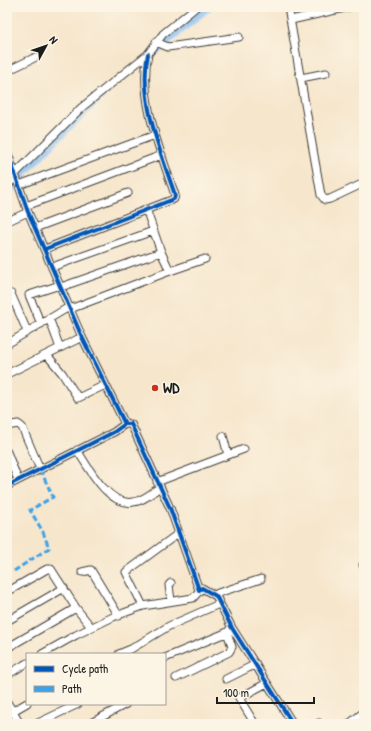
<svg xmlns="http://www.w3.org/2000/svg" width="371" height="731" font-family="'Patrick Hand',sans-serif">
<rect width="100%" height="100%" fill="#fcf5e5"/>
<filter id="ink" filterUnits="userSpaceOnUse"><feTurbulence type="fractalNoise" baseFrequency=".025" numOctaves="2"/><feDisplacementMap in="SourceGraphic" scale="8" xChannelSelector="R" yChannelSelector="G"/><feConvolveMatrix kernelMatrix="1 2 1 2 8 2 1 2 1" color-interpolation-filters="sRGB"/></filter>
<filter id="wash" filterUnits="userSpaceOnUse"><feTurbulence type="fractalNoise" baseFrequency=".012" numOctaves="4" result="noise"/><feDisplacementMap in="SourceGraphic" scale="16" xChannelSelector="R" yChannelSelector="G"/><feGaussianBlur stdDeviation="0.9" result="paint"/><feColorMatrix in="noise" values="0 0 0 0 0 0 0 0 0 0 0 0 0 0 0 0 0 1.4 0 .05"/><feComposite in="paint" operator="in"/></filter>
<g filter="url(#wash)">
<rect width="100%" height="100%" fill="#f6e6cc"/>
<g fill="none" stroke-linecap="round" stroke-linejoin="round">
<!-- stream -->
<path stroke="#83bcf4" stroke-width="2" d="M360,724L364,721"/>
<!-- canal -->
<path stroke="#83bcf4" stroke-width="7" d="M146,59L209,7
M7,199L12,186L48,148L101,96"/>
</g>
</g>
<g filter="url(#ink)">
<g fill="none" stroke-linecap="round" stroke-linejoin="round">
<defs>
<path id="minor" d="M288,7L321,195L325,200L330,199L364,183
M291,20L349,7
M156,42L168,47L239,37
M7,71L36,57
M301,78L326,73
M7,151L28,212L82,337L125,424
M19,185L155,135
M7,188L16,173L81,108L148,54L163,34L196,7
M26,206L162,155
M8,221L28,212
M35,228L128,193
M45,249L174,199L175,195C161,153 138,98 148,54
M52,267L153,231
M170,271L205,259
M61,287L161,252
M11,294L27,331
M70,309L170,271L161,252L146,209
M49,318L60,348
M41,324L29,295L60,285
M7,344L69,307
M47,355L62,373L78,398L105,385
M7,374L82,337
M7,426L18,424L22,427L40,469
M223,436L228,455
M77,450C88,467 109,507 133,502C143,501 152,493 160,487
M7,452L18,480
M157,482L244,449
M7,486L114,432L125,424H131L170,508L199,590L202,588L216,596L232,628L293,724
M363,565L364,566
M82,572L91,570L119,616
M171,583L169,585L171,601
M7,592L47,569H51L76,608L91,627
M216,596L218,593L261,579
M143,606L126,572L179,533
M7,621L64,588
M7,648L76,608
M42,654L76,635L113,617L143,606L193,598L202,588
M119,654L131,649L169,626L219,604
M165,658L228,632L230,629
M7,675L27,663
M176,678L229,652L232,647L227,632
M226,679L256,664
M7,702L20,724
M13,711L27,703
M36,724L78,704
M89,724L126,704
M255,724L239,698L267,683
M318,724L319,723
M349,724L364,712"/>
</defs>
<!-- minor casing -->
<use href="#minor" stroke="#3d3a36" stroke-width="9"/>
<!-- minor -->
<use href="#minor" stroke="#fff" stroke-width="7"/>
<!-- quiet -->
<path stroke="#3da2ea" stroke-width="3" stroke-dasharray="6 3" stroke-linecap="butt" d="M14,571L49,548L43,532L30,510L53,497L40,469"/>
<defs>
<path id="cycleway" d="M7,151L28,212L82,337L125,424
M45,249L174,199L175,195C161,153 138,98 148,54
M7,486L114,432L125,424H131L170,508L199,590L202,588L216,596L232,628L293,724"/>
</defs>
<!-- cycleway casing -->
<use href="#cycleway" stroke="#fcf5e5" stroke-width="6"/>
<!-- cycleway -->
<use href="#cycleway" stroke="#0057b8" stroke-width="4"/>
</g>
</g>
<!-- markers -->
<circle fill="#c8321e" stroke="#fcf5e5" stroke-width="1.5" cx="155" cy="388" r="4"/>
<g text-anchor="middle" stroke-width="3" stroke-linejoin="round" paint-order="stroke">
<!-- poi labels -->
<g font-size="15" font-weight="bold" fill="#1c1c1c" stroke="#fcf5e5" text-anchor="start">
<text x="163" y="393">WD</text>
</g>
</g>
<!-- margin -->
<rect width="371" height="731" fill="none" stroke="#fcf5e5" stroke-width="24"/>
<!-- legend -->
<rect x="26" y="653" width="140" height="52" fill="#fcf5e5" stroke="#a29e95"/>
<rect x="34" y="666" width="20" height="6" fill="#0057b8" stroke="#a29e95"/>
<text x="62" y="673" font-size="12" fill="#1c1c1c">Cycle path</text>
<rect x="34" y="686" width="20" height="6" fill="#3da2ea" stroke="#a29e95"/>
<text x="62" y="693" font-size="12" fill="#1c1c1c">Path</text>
<!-- north arrow -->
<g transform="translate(46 46) rotate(50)" stroke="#fcf5e5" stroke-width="3" paint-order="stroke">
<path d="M0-3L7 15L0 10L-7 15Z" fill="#1c1c1c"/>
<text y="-6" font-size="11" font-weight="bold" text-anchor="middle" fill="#1c1c1c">N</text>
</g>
<!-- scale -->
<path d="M217 697v6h97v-6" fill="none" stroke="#1c1c1c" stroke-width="2"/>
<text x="223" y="697" font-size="12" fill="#1c1c1c" stroke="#fcf5e5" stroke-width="3" paint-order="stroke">100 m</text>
</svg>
